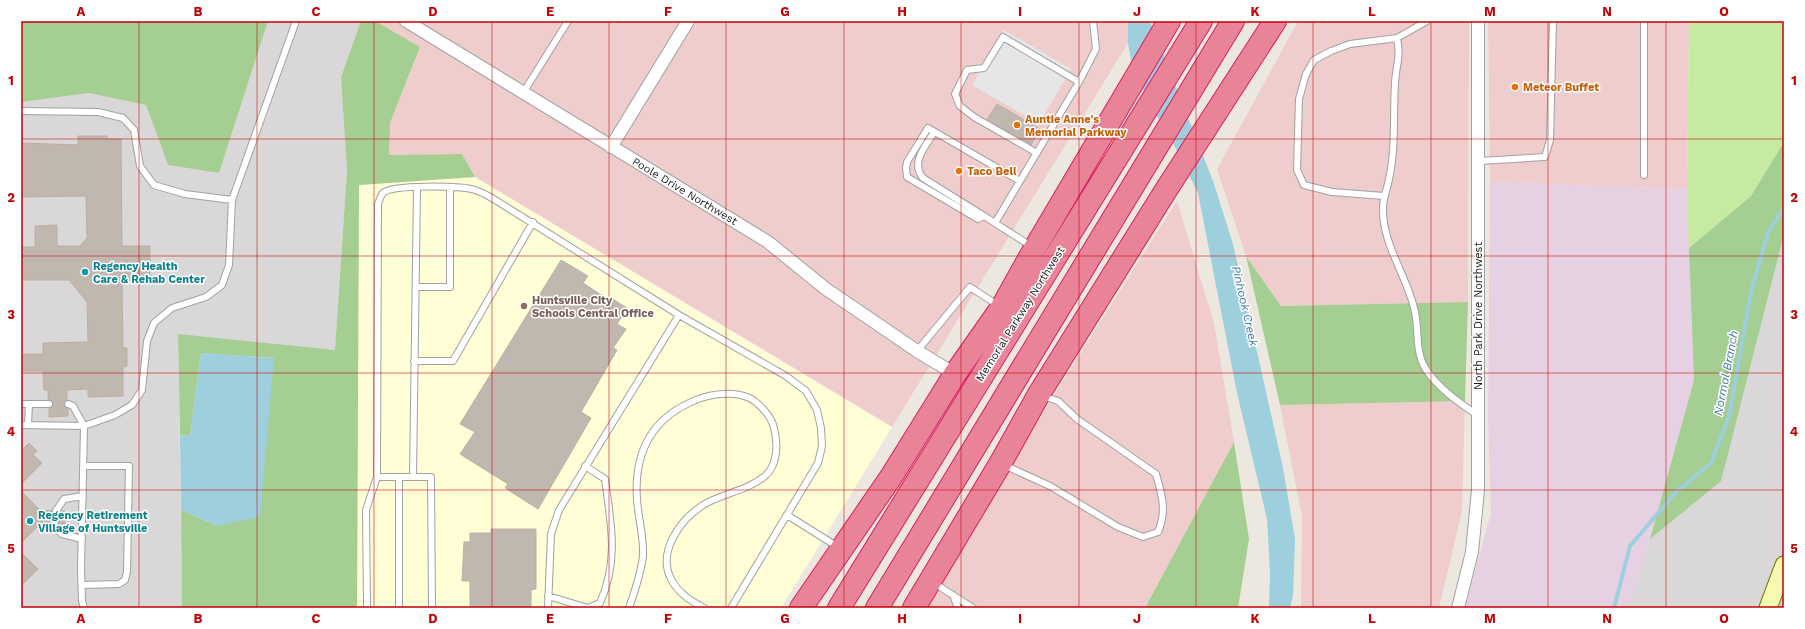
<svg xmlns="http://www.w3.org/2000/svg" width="1805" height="629" font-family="'Work Sans',sans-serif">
<rect width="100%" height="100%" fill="#ede8df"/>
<!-- residential -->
<path fill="#d9d7d7" d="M268,21H361L341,77L347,171L335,350L178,335L182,608H21V102L89,93L146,105L168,165L219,173Z
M1784,234V608H1629L1650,539Z"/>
<!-- commercial -->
<path fill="#efcdcd" d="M375,21H1128V43L892,427L475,177L462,154L389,155L390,123L420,48Z
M1298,21H1469L1468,302L1281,306L1246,256L1217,169Z
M1488,21H1689L1687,189L1490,182Z
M1177,201L1214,323L1234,442L1145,608H925L1032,430Z
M1465,401L1462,511L1439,608H1301L1302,516L1280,405Z"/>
<!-- industrial -->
<path fill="#e6d1e2" d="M1490,182L1687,189L1694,380L1650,539L1629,608H1465L1491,513L1488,420Z"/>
<!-- education -->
<path fill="#fffed6" d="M475,177L892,427L781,608H357L359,185Z"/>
<!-- grass -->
<path fill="#c7eaa2" d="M1689,21H1784V142L1751,196L1689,248L1687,189Z"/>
<!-- forest -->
<path fill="#a5ce92" d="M21,21H268L219,173L168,165L146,105L89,93L21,102Z
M361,21H375L420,47L390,123L389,155L462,154L475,177L359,185L357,608H182L181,510L217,526L274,358L201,353L190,436L180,435L178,334L335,350L347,171L341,77Z
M1784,142V234L1721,481L1650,539L1694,380L1689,248L1751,196Z
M1246,256L1281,306L1468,302L1465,401L1280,405Z
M1234,442L1249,539L1238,608H1145Z"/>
<!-- parking -->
<path fill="#e6e6e6" d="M1004,30L1071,69L1039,124L972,85Z"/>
<!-- water -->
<path fill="#9dcfdc" d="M1128,21H1150L1213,181L1233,244L1283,468L1295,539L1293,596L1290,608H1269L1270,573L1267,519L1237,393L1198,193L1179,154L1143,91L1132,65L1128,43Z
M201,353L274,358L260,517L217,526L181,510L180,435L190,436Z"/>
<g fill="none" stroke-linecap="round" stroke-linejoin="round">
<!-- stream -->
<path stroke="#9dcfdc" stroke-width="4" d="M1614,608L1630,546L1676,492L1711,463L1729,416L1751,292L1768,232L1784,208"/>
</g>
<!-- building -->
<path fill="#c0b7af" stroke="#beaea1" d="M997,104L1040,129L1031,145L987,119Z
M78,136H107V139H121L122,246H150V280L122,281L123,348H127V366L123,367V396L88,397V389L67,390V400L64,404L68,409V416L49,417V408L53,407V404L48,400V390H44L43,371H21V354H43V343L88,342L87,302L69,280H21V247H35V226L57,225V246H80L87,238L86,196L21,197V143L78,145Z
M561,260L588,276L583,283L609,300L611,298L627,308L617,324L626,329L613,348L617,350L581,412L591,418L538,509L505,488L508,484L460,454L475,432L460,424Z
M29,443L37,451L33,455L42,463L21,484V451Z
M21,491L40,510L52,511L53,514L56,515L62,511H65V524H60L58,521L55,520L51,524H40L21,543Z
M491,529H536V589L531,590V608H470V581H462L464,542H470V533H491Z
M21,552L38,569L21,586Z"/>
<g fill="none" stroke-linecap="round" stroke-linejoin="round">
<defs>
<path id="lane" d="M1644,21V175
M1397,38C1401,58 1396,64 1395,83C1393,114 1396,148 1389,179C1387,190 1383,198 1383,208C1382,245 1408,277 1415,312C1419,330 1415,351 1425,368C1438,388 1459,403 1479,416
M523,93L568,21
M21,111L98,112L123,118L134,130L140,166L154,185L185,194L232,200
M934,132C926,146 910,162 923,178L984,216
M1037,153L974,117L960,106L955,94L967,70L984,68L1003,37L1079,82
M1479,161L1545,157L1550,140L1553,21
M417,187L413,477H431L432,608
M1384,196L1332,192L1304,185L1297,170L1299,99L1306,74L1314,60L1331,51L1350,44L1397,38L1427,21
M995,223L984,216L978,219L907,177L906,168L907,162L928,128L1020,181
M1031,246L995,223L1079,82L1096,49L1093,21
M416,287H450V187
M917,351L970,287L999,306
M414,361H453L533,222
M21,404H49
M21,425L84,426L73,406L68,404
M28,425L29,404
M1004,465L1050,486L1118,527L1143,537L1158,532C1167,511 1162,495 1156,474L1077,419L1058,401L1042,396
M377,477H413
M56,511L64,499L83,496
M787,515L838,547
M55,524L56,529L62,534L82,539
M934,583L973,608
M82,585L119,584L125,580L127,572L129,466H84
M953,595L958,608
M548,596L588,608L600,603C619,560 611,524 605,479L585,466
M84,608L82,601L81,569L84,426L115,415L132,405L142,390L147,341L154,323L172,308L206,297L222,285L229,265L232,200L296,21
M367,608L366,510L377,477L378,204C379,201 381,195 383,193C392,184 462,186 475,190C481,192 487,195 492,198L679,315L786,376L806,391L817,410L821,428L822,446L818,463L731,608
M399,608V477
M548,608L551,534L559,510L679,315
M629,608C635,591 641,573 643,556C644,536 638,518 637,499C634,455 649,422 689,403C705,395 730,390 747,397C758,401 772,417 774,428C778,443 778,465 765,476C747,491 723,493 703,505C680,520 657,552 671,579C678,593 691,601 704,608"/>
<path id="street" d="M406,21L768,242L826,289L917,351L955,374
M611,147L688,21
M1458,608L1472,552L1478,490V21"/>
<path id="secondary" d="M1768,608L1784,565"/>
<path id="highway" d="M801,608L891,477L955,374L1002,307L1035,248L1169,21
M839,608L1201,21
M877,608L1233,21
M914,608L1000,464L1039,394L1166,190L1275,21"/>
</defs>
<!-- lane casing -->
<use href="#lane" stroke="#a1a1a1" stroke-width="8"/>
<!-- street casing -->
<use href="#street" stroke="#a1a1a1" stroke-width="14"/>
<!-- secondary casing -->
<use href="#secondary" stroke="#677102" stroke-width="19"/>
<!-- highway casing -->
<use href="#highway" stroke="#d91e62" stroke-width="24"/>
<!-- lane -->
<use href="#lane" stroke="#fff" stroke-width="6"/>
<!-- street -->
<use href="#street" stroke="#fff" stroke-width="12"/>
<!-- secondary -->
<use href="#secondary" stroke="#f8fbaf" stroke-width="17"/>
<!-- highway -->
<use href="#highway" stroke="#e88398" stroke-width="22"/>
</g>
<!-- grid -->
<path fill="none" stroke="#c50004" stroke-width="1" stroke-opacity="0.55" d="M139,21V608M257,21V608M374,21V608M492,21V608M609,21V608M726,21V608M844,21V608M961,21V608M1079,21V608M1196,21V608M1313,21V608M1431,21V608M1548,21V608M1666,21V608M21,139H1784M21,256H1784M21,373H1784M21,490H1784"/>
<!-- markers -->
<g fill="#e8710a" stroke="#fff" stroke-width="1.5">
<circle cx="1515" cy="87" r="4"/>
<circle cx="1017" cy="125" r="4"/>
<circle cx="959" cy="171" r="4"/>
</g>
<g fill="#0f9aa8" stroke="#fff" stroke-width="1.5">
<circle cx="85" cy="272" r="4"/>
<circle cx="30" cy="521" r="4"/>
</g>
<circle fill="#8d6e63" stroke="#fff" stroke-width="1.5" cx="524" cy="306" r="4"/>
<g text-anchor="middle" stroke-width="3" stroke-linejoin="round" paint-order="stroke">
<!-- food labels -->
<g font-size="11" font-weight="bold" fill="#c56008" stroke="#fff" text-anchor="start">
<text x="1523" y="91">Meteor Buffet</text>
<text x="1025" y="123">Auntie Anne's<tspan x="1025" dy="13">Memorial Parkway</tspan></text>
<text x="967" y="175">Taco Bell</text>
</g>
<!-- street labels -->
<g font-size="11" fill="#1a1a1a" stroke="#fff">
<text transform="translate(685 191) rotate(31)" y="4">Poole Drive Northwest</text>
<text transform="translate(1020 314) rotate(-58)" y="4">Memorial Parkway Northwest</text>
<text transform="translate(1478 316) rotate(-90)" y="4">North Park Drive Northwest</text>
</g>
<!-- culture labels -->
<g font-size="11" font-weight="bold" fill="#0d838f" stroke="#fff" text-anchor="start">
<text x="93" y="270">Regency Health<tspan x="93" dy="13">Care &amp; Rehab Center</tspan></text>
<text x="38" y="519">Regency Retirement<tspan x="38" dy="13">Village of Huntsville</tspan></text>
</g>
<!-- education labels -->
<g font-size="11" font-weight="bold" fill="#785e54" stroke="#fff" text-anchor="start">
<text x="532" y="304">Huntsville City<tspan x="532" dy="13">Schools Central Office</tspan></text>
</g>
<!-- water labels -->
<g font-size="12" font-style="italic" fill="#457aab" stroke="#fff">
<text transform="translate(1245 306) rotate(77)" y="4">Pinhook Creek</text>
<text transform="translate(1726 373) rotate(-79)" y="4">Normal Branch</text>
</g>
</g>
<!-- border -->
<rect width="1805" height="629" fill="none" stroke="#ffffff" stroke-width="44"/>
<rect x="22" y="22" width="1761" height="585" fill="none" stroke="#c50004" stroke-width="1.5"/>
<g font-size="13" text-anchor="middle" font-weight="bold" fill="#c50004">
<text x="81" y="16">A</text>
<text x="198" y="16">B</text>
<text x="316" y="16">C</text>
<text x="433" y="16">D</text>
<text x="550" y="16">E</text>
<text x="668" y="16">F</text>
<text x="785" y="16">G</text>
<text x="902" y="16">H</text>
<text x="1020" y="16">I</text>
<text x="1137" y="16">J</text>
<text x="1255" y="16">K</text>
<text x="1372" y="16">L</text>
<text x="1490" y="16">M</text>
<text x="1607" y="16">N</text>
<text x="1724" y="16">O</text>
<text x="11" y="85">1</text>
<text x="1794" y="85">1</text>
<text x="11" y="202">2</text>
<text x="1794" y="202">2</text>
<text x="11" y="319">3</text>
<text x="1794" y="319">3</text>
<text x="11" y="436">4</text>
<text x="1794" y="436">4</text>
<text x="11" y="553">5</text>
<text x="1794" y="553">5</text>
<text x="81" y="623">A</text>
<text x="198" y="623">B</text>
<text x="316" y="623">C</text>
<text x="433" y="623">D</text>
<text x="550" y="623">E</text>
<text x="668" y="623">F</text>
<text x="785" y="623">G</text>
<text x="902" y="623">H</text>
<text x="1020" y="623">I</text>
<text x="1137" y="623">J</text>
<text x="1255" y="623">K</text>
<text x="1372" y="623">L</text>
<text x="1490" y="623">M</text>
<text x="1607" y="623">N</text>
<text x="1724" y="623">O</text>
</g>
</svg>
